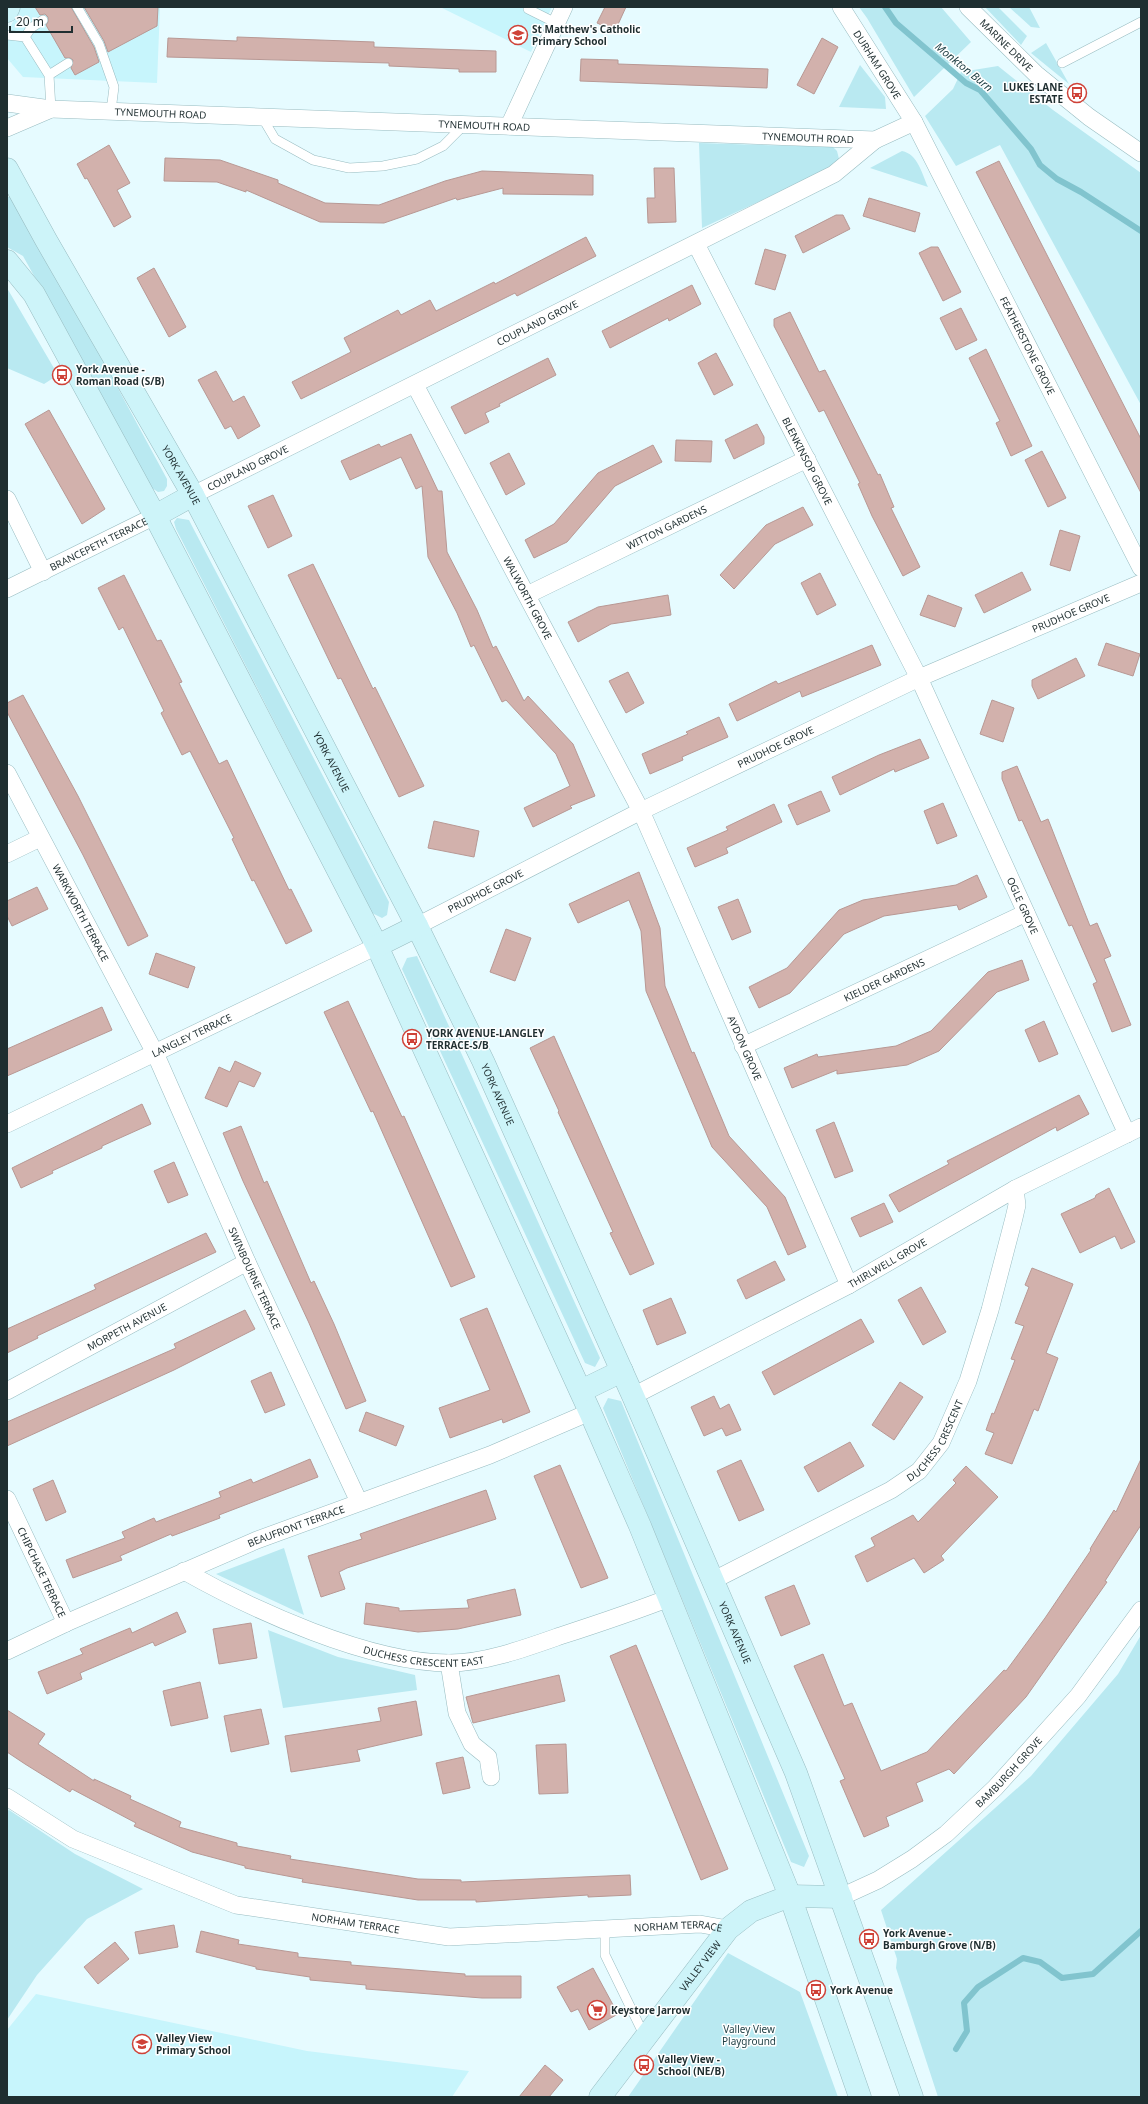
<svg xmlns="http://www.w3.org/2000/svg" width="1148" height="2104" font-family="'Noto Sans',sans-serif">
<rect width="100%" height="100%" fill="#e6fbff"/>
<!-- built -->
<path fill="#c7f5fc" d="M20,7H160L157,83L23,77L7,58V34Z
M440,7H552L531,52Z
M36,1994L307,2051L469,2071L452,2097H7V2030Z"/>
<!-- green -->
<path fill="#b9e9f1" d="M859,7H941L971,42L914,97L867,18Z
M985,7H998L1027,36L1021,45Z
M1009,7H1029L1040,28L1031,27Z
M1046,43L1069,84L1031,53Z
M860,65L885,97L886,109L839,107Z
M998,66L1053,110L1141,173V405L1000,145L956,166L925,116L953,89L961,72Z
M699,143L833,147L837,151L839,159L833,167L702,228Z
M902,151C918,154 922,174 928,187L870,168Z
M14,196L167,479V486L164,491L158,492L152,488L23,256L7,247V197Z
M7,288L58,375L44,384L7,368Z
M177,518L189,520L192,526L389,902L387,915L382,918L372,913L176,529L174,522Z
M417,956L600,1358L595,1367L585,1363L402,969L407,958Z
M608,1398L621,1401L809,1856L804,1867L791,1862L603,1408Z
M284,1548L304,1615L216,1574Z
M268,1630L338,1657L415,1675L417,1690L283,1708Z
M1141,1635V2097H938L896,1968L897,1959L881,1910L1031,1776L1118,1674Z
M9,1810L75,1854L143,1889L87,1919L37,1975L7,2020V1811Z
M728,1953L800,1992L838,2097H628Z"/>
<g fill="none" stroke-linecap="round" stroke-linejoin="round">
<!-- stream -->
<path stroke="#81c4ce" stroke-width="6" d="M885,7L896,23L966,83L980,90L1031,149L1040,165L1057,179L1081,192L1141,231
M956,2049L967,2031L964,2003L978,1987L1023,1958L1040,1962L1062,1978L1093,1974L1141,1931"/>
</g>
<!-- building -->
<path fill="#d2b1ac" stroke="#b89894" d="M35,7H71L94,47L99,62L75,75L71,68L73,60L70,58H65L46,25L48,22V17L45,14L40,15Z
M84,7H158L157,26L108,52L104,41Z
M605,7H626L615,31L597,23Z
M237,37L374,42V47L496,51V72H459V69L389,66V63L167,57L168,38L237,41Z
M822,38L838,47L814,94L797,85Z
M581,59L618,60V64L768,69L767,88L580,81Z
M109,145L130,183L117,190L131,217L114,227L87,178L85,179L77,164Z
M165,158L220,160L278,180V183L325,203L379,205L445,181L482,171L593,175V195L503,194V188L457,200L456,198L384,223L320,222L246,190V192L217,182L164,181Z
M999,161L1141,439V493L976,172Z
M654,168H674L676,222L648,223L647,198H655Z
M869,198L920,213L915,232L863,216Z
M836,215H843L850,229L803,253L795,236Z
M586,237L596,256L517,296L515,293L301,399L292,382L351,352L344,338L398,310L401,315L430,300L436,311L494,282L495,284Z
M931,247H938L961,292L943,301L919,253Z
M765,249L786,255L775,290L755,284Z
M154,268L186,327L169,337L137,278Z
M692,285L701,304L669,321L668,318L610,348L602,331Z
M961,308L977,340L956,350L940,318Z
M790,312L819,372L825,370L878,475L880,474L894,507L891,508L920,567L903,576L872,516L858,484L860,483L824,410L819,412L774,326V319Z
M986,349L1032,446L1011,456L996,423L1000,421L969,358Z
M716,353L733,385L714,395L698,363Z
M548,358L556,375L499,404L500,406L485,413L489,422L465,434L451,407Z
M216,371L233,402L244,396L260,426L238,439L231,426L225,429L198,380Z
M49,410L105,509L82,524L25,424Z
M757,424L764,437V444L734,459L725,440Z
M411,434L438,491H442L447,552L477,610L493,648L496,646L524,701L528,696L573,744L595,796L570,806L572,808L533,827L524,808L570,786L556,754L506,700L502,702L474,645L471,647L457,613L428,557L422,486L416,489L401,457L350,480L341,461L379,444L381,447Z
M676,440L712,441L711,462L675,461Z
M653,445L662,462L615,486L567,542L534,558L525,540L554,524L598,473Z
M1042,451L1066,498L1048,507L1025,460Z
M509,453L525,484L506,495L490,463Z
M273,495L292,536L268,548L248,506Z
M803,507L813,525L775,544L734,589L720,575L766,525Z
M1060,530L1080,536L1070,571L1050,565Z
M313,564L373,689L375,687L424,786L399,797L341,678L338,679L288,575Z
M1022,572L1031,590L984,613L975,595Z
M820,573L836,605L817,615L801,583Z
M124,575L157,641L161,640L182,682L179,683L219,764L227,760L289,890L291,889L312,931L286,944L254,880L252,881L232,839L234,838L190,751L182,755L161,713L164,711L123,627L119,630L98,588Z
M668,595L671,615L611,624L578,642L568,622L598,607Z
M928,595L962,608L955,627L920,615Z
M1106,643L1140,654L1133,676L1098,665Z
M872,645L881,665L802,697L800,691L737,721L729,704L776,681L778,684Z
M1076,658L1085,676L1038,699L1032,686V680Z
M628,672L644,703L626,713L609,681Z
M23,695L78,796L148,936L128,946L83,855L7,712V703Z
M992,700L1014,708L1003,742L980,734Z
M719,717L728,737L682,757L683,760L650,774L642,754L688,734L686,732Z
M920,739L929,758L895,772L894,769L840,795L832,777L879,755Z
M1017,766L1041,822L1048,819L1090,926L1097,923L1111,956L1104,959L1131,1025L1112,1032L1093,984L1097,982L1072,925L1069,926L1022,820L1019,821L1002,779V772Z
M821,791L830,811L797,825L788,805Z
M943,803L957,836L937,844L924,811Z
M774,804L782,822L726,848L728,853L695,867L687,848L728,830L726,827Z
M434,821L479,831L474,857L428,848Z
M639,872L660,928L665,986L692,1053L694,1052L729,1136L785,1197L806,1247L788,1255L767,1207L712,1147L646,991L641,931L629,900L578,923L569,904Z
M977,875L987,897L959,910L957,905L884,916L844,934L790,993L759,1008L749,987L787,968L839,910L863,900L956,885Z
M37,887L48,909L12,926L7,916V901Z
M738,899L751,932L732,940L718,907Z
M506,929L531,938L515,981L490,972Z
M156,953L195,967L188,988L149,974Z
M1022,960L1029,980L997,992L939,1051L907,1065L837,1074V1070L792,1088L784,1068L817,1054L818,1057L896,1046L931,1031L988,972Z
M348,1001L402,1117L404,1116L475,1277L451,1287L373,1111L371,1112L324,1012Z
M102,1007L112,1030L7,1076V1049Z
M1044,1021L1058,1054L1039,1062L1025,1030Z
M554,1036L654,1264L630,1275L610,1233L613,1232L558,1112L559,1111L530,1048Z
M235,1061L261,1073L254,1087L239,1081L227,1107L205,1098L219,1067L230,1072Z
M1079,1095L1089,1114L1057,1131L1056,1127L899,1212L889,1195L949,1164L947,1161Z
M142,1104L151,1124L102,1146V1148L52,1171L53,1173L21,1188L12,1168Z
M834,1122L853,1171L835,1178L816,1130Z
M241,1126L264,1183L267,1181L311,1283L314,1281L334,1324L366,1401L346,1409L309,1323L243,1181L223,1133Z
M174,1162L188,1195L168,1203L154,1171Z
M1109,1188L1135,1242L1121,1249L1115,1236L1080,1253L1061,1214L1095,1198L1096,1195Z
M884,1203L893,1222L860,1237L851,1218Z
M206,1233L216,1252L37,1336L38,1338L7,1353V1329L96,1289L94,1285Z
M775,1261L785,1280L746,1299L737,1280Z
M1032,1268L1073,1284L1046,1353L1058,1358L1038,1411L1034,1409L1012,1464L985,1454L994,1433L986,1430L992,1413L994,1414L1015,1360L1011,1359L1024,1326L1015,1323L1029,1287L1025,1285Z
M921,1287L946,1332L923,1345L898,1300Z
M671,1298L686,1333L657,1345L643,1310Z
M487,1308L530,1412L503,1423L502,1419L450,1438L439,1408L490,1390L460,1319Z
M245,1310L255,1329L174,1370L7,1446V1422L176,1348L174,1344Z
M861,1319L874,1342L774,1395L762,1372Z
M271,1372L285,1405L265,1413L251,1381Z
M900,1382L923,1397L894,1440L872,1425Z
M714,1396L720,1409L729,1404L741,1430L726,1436L722,1428L704,1436L691,1407Z
M366,1412L404,1426L396,1446L359,1431Z
M850,1442L864,1466L818,1492L804,1467Z
M310,1459L318,1477L219,1515L220,1518L172,1536L171,1534L120,1556L122,1560L73,1578L66,1560L125,1538L122,1532L154,1518L156,1522L221,1497L219,1492L251,1479L253,1483Z
M1141,1459V1525L1105,1581L1107,1582L1026,1697L954,1774L949,1769L916,1783L923,1801L886,1817L889,1826L864,1837L840,1781L845,1779L794,1666L823,1654L844,1706L852,1703L881,1771L927,1752L1004,1670L1006,1671L1045,1618L1091,1550L1090,1549L1114,1510L1116,1512Z
M741,1460L764,1510L739,1521L717,1471Z
M560,1465L608,1578L581,1588L534,1476Z
M966,1466L998,1497L941,1556L944,1560L924,1573L914,1558L867,1582L855,1556L875,1546L871,1538L913,1515L918,1522L956,1483L953,1480Z
M53,1480L66,1512L46,1521L33,1489Z
M486,1490L496,1519L347,1568L339,1572L345,1589L321,1597L308,1556L362,1539L360,1534Z
M794,1585L810,1624L781,1636L765,1597Z
M515,1589L521,1615L458,1629L418,1632L364,1624L366,1603L399,1608V1611L469,1608L467,1600Z
M177,1612L186,1632L155,1646L153,1642L80,1673L82,1679L47,1694L38,1672L83,1654L80,1649L130,1628L132,1633Z
M251,1623L257,1658L219,1664L213,1629Z
M636,1645L728,1869L701,1880L610,1656Z
M559,1675L565,1701L473,1723L466,1697Z
M200,1682L208,1718L171,1726L163,1691Z
M416,1701L422,1735L357,1750L360,1761L291,1772L285,1736L381,1721L378,1708Z
M261,1709L269,1744L231,1752L224,1716Z
M7,1710L45,1734L38,1744L94,1781V1779L131,1796L130,1799L181,1822L179,1827L237,1843V1846L291,1856L290,1859L418,1879L461,1880V1882L630,1875L631,1895L588,1897V1895L476,1902V1900H418L302,1882L303,1879L245,1868V1866L192,1852L134,1826L136,1823L72,1789L70,1792L25,1764L7,1752Z
M566,1744L568,1793L539,1794L536,1745Z
M463,1757L470,1788L443,1794L436,1763Z
M174,1925L178,1947L139,1954L135,1932Z
M201,1931L239,1940L238,1944L298,1953V1957L351,1962V1965L465,1974V1976H521V1998H482L366,1989V1985L310,1980V1977L256,1969V1967L196,1952Z
M115,1942L129,1959L98,1984L84,1967Z
M593,1968L618,2014L589,2030L578,2009L571,2012L557,1987Z
M545,2065L563,2080L549,2097H519Z"/>
<g fill="none" stroke-linecap="round" stroke-linejoin="round">
<defs>
<path id="lane" d="M77,7L99,44L114,87L111,111
M529,7L528,9L556,23
M7,35L25,37L49,75L51,109
M25,37L31,28L43,20
M1062,63L1141,22
M49,75L68,63
M262,117L275,139L313,160L349,168L383,166L417,159L443,146L464,125
M605,1929V1955L645,2037"/>
<g id="street">
<path id="s1" d="M841,7L914,122L1141,568"/>
<path id="s2" d="M968,7L1036,74L1089,117L1141,153"/>
<path id="s3" d="M7,103L51,109L875,140L914,122"/>
<path d="M509,126L564,7"/>
<path d="M7,128L49,110"/>
<path id="s4" d="M696,244L919,678L1127,1134"/>
<path id="s5" d="M415,385L641,811L849,1285"/>
<path id="s6" d="M193,495L834,174L875,140"/>
<path d="M7,499L43,572"/>
<path id="s7" d="M7,589L155,516"/>
<path id="s8" d="M527,595L807,459"/>
<path id="s9" d="M7,773L155,1053L247,1262L359,1502"/>
<path d="M7,854L40,838"/>
<path id="s10" d="M417,926L641,811L919,678L1141,583"/>
<path id="s11" d="M743,1046L1026,913"/>
<path id="s12" d="M7,1124L377,946"/>
<path id="s13" d="M7,1391L247,1262"/>
<path id="s14" d="M633,1396L849,1285L1015,1189L1141,1127"/>
<path id="s15" d="M7,1499L66,1623"/>
<path id="s16" d="M184,1571C253,1610 369,1663 449,1663C485,1663 526,1648 560,1636C597,1624 633,1612 669,1598"/>
<path id="s17" d="M712,1581L891,1490L919,1471L941,1443L968,1381L990,1310L1014,1218L1017,1205L1015,1189"/>
<path id="s18" d="M7,1651L66,1623L257,1540L490,1455L590,1412"/>
<path d="M449,1663L457,1713L472,1744L488,1757L491,1777"/>
<path id="s19" d="M7,1797L73,1839L236,1905L449,1937L700,1924L728,1929"/>
<path id="s20" d="M841,1897L878,1880L912,1859L946,1834L995,1788L1078,1696L1141,1610"/>
</g>
<g id="secondary">
<path d="M7,11L9,7"/>
<path id="s21" d="M7,169L46,240L193,495L417,926L483,1061L633,1396L796,1773L912,2097"/>
<path d="M7,261L34,294L155,516L377,946L590,1412L640,1526L790,1896L860,2097"/>
<path d="M155,516L193,495"/>
<path d="M377,946L417,926"/>
<path d="M581,1391L622,1371"/>
<path id="s22" d="M600,2097L728,1929L751,1911L790,1896L841,1897"/>
</g>
</defs>
<!-- lane casing -->
<use href="#lane" stroke="#98bcc1" stroke-width="10"/>
<!-- street casing -->
<use href="#street" stroke="#98bcc1" stroke-width="18"/>
<!-- secondary casing -->
<use href="#secondary" stroke="#98bcc1" stroke-width="23"/>
<!-- lane -->
<use href="#lane" stroke="#fff" stroke-width="9"/>
<!-- street -->
<use href="#street" stroke="#fff" stroke-width="17"/>
<!-- secondary -->
<use href="#secondary" stroke="#cdf4f9" stroke-width="22"/>
</g>
<!-- icons -->
<defs>
<symbol id="school-ring" viewBox="-11 -11 22 22"><circle r="9.5" fill="#fff" stroke="#cf4238" stroke-width="1.5"/><path d="M0-5L7-2L0 1L-7-2ZM-4 1L0 2.5L4 1V4Q0 6-4 4Z" fill="#cf4238"/></symbol>
<symbol id="bus-ring" viewBox="-11 -11 22 22"><circle r="9.5" fill="#fff" stroke="#cf4238" stroke-width="1.5"/><path d="M-5-6H5V4H4V6H2V4H-2V6H-4V4H-5ZM-3.5-4V0h7V-4ZM-3.5 1.2v1.5H-2V1.2ZM2 1.2v1.5H3.5V1.2Z" fill="#cf4238"/></symbol>
<symbol id="supermarket-ring" viewBox="-11 -11 22 22"><circle r="9.5" fill="#fff" stroke="#cf4238" stroke-width="1.5"/><path d="M-6-5.5h2.5l.6 2H6L4.5 2H-2.5L-4.4-4H-6ZM-1.5 3.2a1.3 1.3 0 1 0 .1 0ZM3 3.2a1.3 1.3 0 1 0 .1 0Z" fill="#cf4238"/></symbol>
</defs>
<g fill-rule="evenodd">
<use href="#school-ring" x="507" y="24" width="22" height="22"/>
<use href="#bus-ring" x="1066" y="82" width="22" height="22"/>
<use href="#bus-ring" x="51" y="364" width="22" height="22"/>
<use href="#bus-ring" x="401" y="1028" width="22" height="22"/>
<use href="#bus-ring" x="858" y="1928" width="22" height="22"/>
<use href="#bus-ring" x="805" y="1979" width="22" height="22"/>
<use href="#supermarket-ring" x="586" y="1999" width="22" height="22"/>
<use href="#school-ring" x="131" y="2033" width="22" height="22"/>
<use href="#bus-ring" x="633" y="2054" width="22" height="22"/>
</g>
<g text-anchor="middle" stroke-width="3" stroke-linejoin="round" paint-order="stroke">
<!-- poi labels -->
<g font-size="10" font-weight="bold" fill="#1f2e30" stroke="#fff" text-anchor="start">
<text x="532" y="33">St Matthew's Catholic<tspan x="532" dy="12">Primary School</tspan></text>
<text x="1063" y="91" text-anchor="end">LUKES LANE<tspan x="1063" dy="12">ESTATE</tspan></text>
<text x="76" y="373">York Avenue -<tspan x="76" dy="12">Roman Road (S/B)</tspan></text>
<text x="426" y="1037">YORK AVENUE-LANGLEY<tspan x="426" dy="12">TERRACE-S/B</tspan></text>
<text x="883" y="1937">York Avenue -<tspan x="883" dy="12">Bamburgh Grove (N/B)</tspan></text>
<text x="830" y="1994">York Avenue</text>
<text x="611" y="2014">Keystore Jarrow</text>
<text x="156" y="2042">Valley View<tspan x="156" dy="12">Primary School</tspan></text>
<text x="658" y="2063">Valley View -<tspan x="658" dy="12">School (NE/B)</tspan></text>
</g>
<!-- street labels -->
<g font-size="10" fill="#1f2e30" stroke="#fff">
<text dy="4" stroke="none"><textPath href="#s2" startOffset="54">MARINE DRIVE</textPath></text>
<text dy="4" stroke="none"><textPath href="#s1" startOffset="68">DURHAM GROVE</textPath></text>
<text dy="4" stroke="none"><textPath href="#s3" startOffset="154">TYNEMOUTH ROAD</textPath></text>
<text dy="4" stroke="none"><textPath href="#s3" startOffset="478">TYNEMOUTH ROAD</textPath></text>
<text dy="4" stroke="none"><textPath href="#s3" startOffset="802">TYNEMOUTH ROAD</textPath></text>
<text dy="4" stroke="none"><textPath href="#s6" startOffset="385">COUPLAND GROVE</textPath></text>
<text dy="4" stroke="none"><textPath href="#s1" startOffset="387">FEATHERSTONE GROVE</textPath></text>
<text dy="4" stroke="none"><textPath href="#s4" startOffset="244">BLENKINSOP GROVE</textPath></text>
<text dy="4" stroke="none"><textPath href="#s6" startOffset="61">COUPLAND GROVE</textPath></text>
<text dy="4" stroke="none"><textPath href="#s21" startOffset="352">YORK AVENUE</textPath></text>
<text dy="4" stroke="none"><textPath href="#s8" startOffset="155">WITTON GARDENS</textPath></text>
<text dy="4" stroke="none"><textPath href="#s7" startOffset="102">BRANCEPETH TERRACE</textPath></text>
<text dy="4" stroke="none"><textPath href="#s5" startOffset="241">WALWORTH GROVE</textPath></text>
<text dy="4" stroke="none"><textPath href="#s10" startOffset="725">PRUDHOE GROVE</textPath></text>
<text dy="4" stroke="none"><textPath href="#s10" startOffset="401">PRUDHOE GROVE</textPath></text>
<text dy="4" stroke="none"><textPath href="#s21" startOffset="676">YORK AVENUE</textPath></text>
<text dy="4" stroke="none"><textPath href="#s10" startOffset="77">PRUDHOE GROVE</textPath></text>
<text dy="4" stroke="none"><textPath href="#s4" startOffset="738">OGLE GROVE</textPath></text>
<text dy="4" stroke="none"><textPath href="#s9" startOffset="158">WARKWORTH TERRACE</textPath></text>
<text dy="4" stroke="none"><textPath href="#s11" startOffset="156">KIELDER GARDENS</textPath></text>
<text dy="4" stroke="none"><textPath href="#s12" startOffset="205">LANGLEY TERRACE</textPath></text>
<text dy="4" stroke="none"><textPath href="#s5" startOffset="741">AYDON GROVE</textPath></text>
<text dy="4" stroke="none"><textPath href="#s21" startOffset="1048">YORK AVENUE</textPath></text>
<text dy="4" stroke="none"><textPath href="#s14" startOffset="287">THIRLWELL GROVE</textPath></text>
<text dy="4" stroke="none"><textPath href="#s9" startOffset="563">SWINBOURNE TERRACE</textPath></text>
<text dy="4" stroke="none"><textPath href="#s13" startOffset="136">MORPETH AVENUE</textPath></text>
<text dy="4" stroke="none"><textPath href="#s17" startOffset="269">DUCHESS CRESCENT</textPath></text>
<text dy="4" stroke="none"><textPath href="#s18" startOffset="315">BEAUFRONT TERRACE</textPath></text>
<text dy="4" stroke="none"><textPath href="#s15" startOffset="81">CHIPCHASE TERRACE</textPath></text>
<text dy="4" stroke="none"><textPath href="#s21" startOffset="1636">YORK AVENUE</textPath></text>
<text dy="4" stroke="none"><textPath href="#s16" startOffset="257">DUCHESS CRESCENT EAST</textPath></text>
<text dy="4" stroke="none"><textPath href="#s20" startOffset="211">BAMBURGH GROVE</textPath></text>
<text dy="4" stroke="none"><textPath href="#s19" startOffset="375">NORHAM TERRACE</textPath></text>
<text dy="4" stroke="none"><textPath href="#s19" startOffset="699">NORHAM TERRACE</textPath></text>
<text dy="4" stroke="none"><textPath href="#s22" startOffset="165">VALLEY VIEW</textPath></text>
</g>
<!-- park labels -->
<g font-size="10" fill="#1c3d42" stroke="#fff">
<text x="749" y="2033">Valley View<tspan x="749" dy="12">Playground</tspan></text>
</g>
<!-- water labels -->
<g font-size="11" font-style="italic" fill="#193a3f" stroke="#fff">
<text transform="translate(964 67) rotate(39)" y="4">Monkton Burn</text>
</g>
</g>
<!-- border -->
<rect width="1148" height="2104" fill="none" stroke="#1f2e30" stroke-width="16"/>
<!-- scale -->
<path d="M10 26v6h62v-6" fill="none" stroke="#1f2e30" stroke-width="2"/>
<text x="16" y="26" font-size="12" fill="#1f2e30" stroke="#ffffff" stroke-width="3" paint-order="stroke">20 m</text>
</svg>
